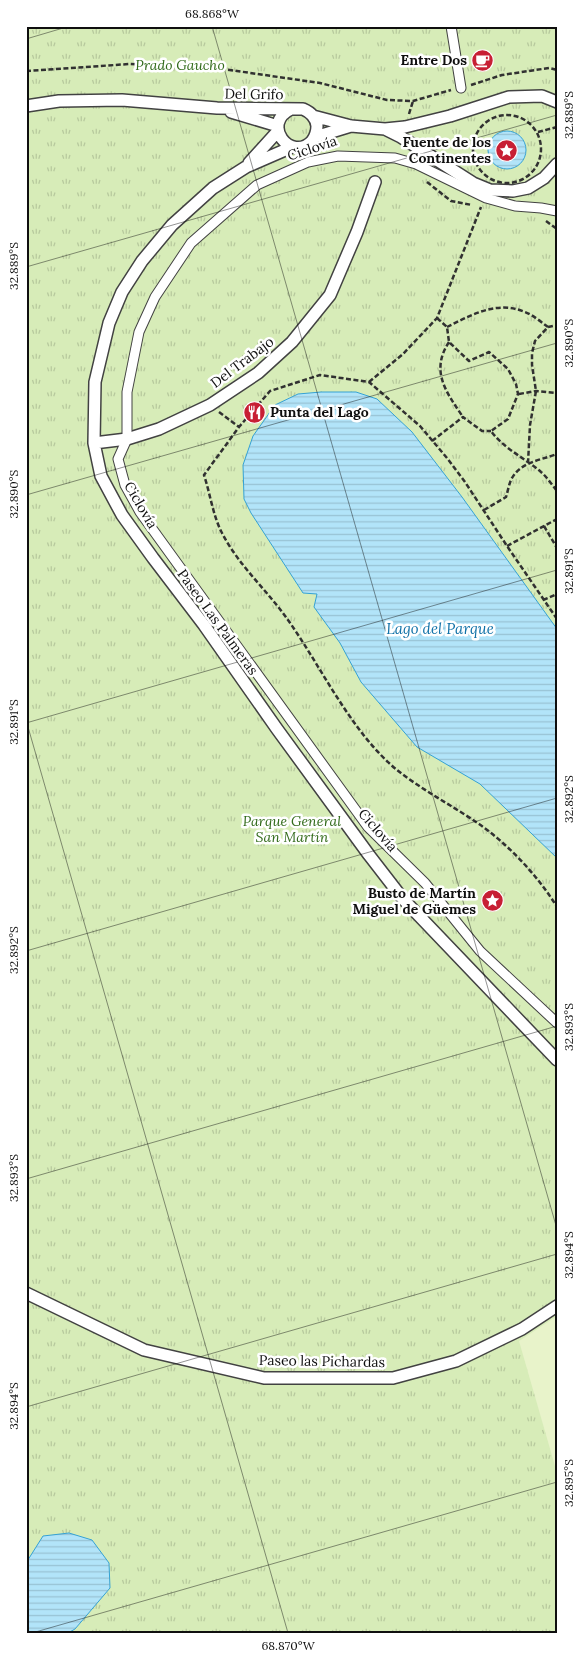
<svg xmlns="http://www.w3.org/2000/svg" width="583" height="1659" font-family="Lora,serif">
<defs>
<pattern id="park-tufts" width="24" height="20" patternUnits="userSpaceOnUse" patternTransform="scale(1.25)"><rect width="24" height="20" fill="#d7ecb8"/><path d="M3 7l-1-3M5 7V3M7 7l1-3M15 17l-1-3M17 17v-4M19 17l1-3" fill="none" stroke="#b7c99d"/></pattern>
<pattern id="water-rules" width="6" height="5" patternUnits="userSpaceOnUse" patternTransform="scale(1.25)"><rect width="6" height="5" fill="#b2e4f9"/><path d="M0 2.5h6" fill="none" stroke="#98c2d4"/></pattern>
</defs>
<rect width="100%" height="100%" fill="#fffbf1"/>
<!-- park -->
<path fill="url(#park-tufts)" d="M26,26H557V1633H26Z"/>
<!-- pitch -->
<path fill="#e8f3ca" d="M557,1316V1473L519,1341Z"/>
<!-- water -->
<path fill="url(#water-rules)" stroke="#35a2d4" d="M488 150a19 19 0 1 1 38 0a19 19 0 1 1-38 0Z
M321,392H356L377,399L412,432L462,497L557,629V858L480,784L417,747L361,682L340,643L314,607L317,594L303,593L251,513L244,499L243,465L253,436L275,405L298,394Z
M69,1533L92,1540L109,1563L110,1588L75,1629L68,1633H26V1563L43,1536Z"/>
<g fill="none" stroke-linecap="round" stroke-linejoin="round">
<defs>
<path id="pedestrian" d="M451,26L461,88
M557,211L541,208L515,206L486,198L416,164L395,158L338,156L308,162L257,185L191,243L155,297L139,332L127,392V439L118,459L125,485L140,512L368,827L425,883L480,951L557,1023"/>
<path id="minor" d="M26,106L59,101L122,100L217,108L303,109C310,112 316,117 317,126C317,132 315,137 312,141C291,163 260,124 291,109
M231,112L278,126
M313,116L351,126L385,129L405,127L450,116L509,97L542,96L557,102
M385,129L401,137L473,183L490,190L513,191L528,188L544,178L557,164
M315,137L351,126
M292,147L246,167L213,188L172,225L142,261L122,292L109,323L95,382L94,443L101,476L122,515L153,558L204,625L277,729L369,855L403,899L557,1060
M249,163L278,131
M94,443L127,439L159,429L210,405L258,373L292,342L330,295L357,232L375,182
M26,1293L144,1350L264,1378H393L456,1361L522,1329L557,1306"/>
</defs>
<!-- pedestrian casing -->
<use href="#pedestrian" stroke="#424242" stroke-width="11"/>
<!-- minor casing -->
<use href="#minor" stroke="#424242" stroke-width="14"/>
<!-- path -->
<path stroke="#313131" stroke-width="2.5" stroke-dasharray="5 2.5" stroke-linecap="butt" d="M26,71L130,64L216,68L320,83L387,100L413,101L451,90
M471,85L502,75L549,68L557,70
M409,114L413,101
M473 149a34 34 0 1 1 68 0a34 34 0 1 1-68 0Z
M538,132L557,127
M427,182L451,201L472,205
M546,221L557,229
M437,318L447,327L449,342L469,361L489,352L508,369L516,384L518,394L508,419L491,431C504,449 525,458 541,472C547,477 552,485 557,491
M447,327C471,315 497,300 525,312C533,315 541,322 548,327L535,341L532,353V365L536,391L530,425L528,463
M548,327L557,325
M449,342C430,371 446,392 463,417
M369,382L403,354L437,318L481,207
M519,394L536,391L557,393
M219,412L239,427
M432,441L463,417L482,431H491
M484,510L506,497C508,491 509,483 512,478C521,462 541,460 557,454
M544,526L557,548
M507,546L557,519
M543,600L557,594
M557,619L507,546L465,482L447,458L420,426L369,382L320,375L270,391L239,427L204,475C210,493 213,516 222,533C239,566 267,590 288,620C322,668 351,732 397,770C422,790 453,806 479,824C509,845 538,876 557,907"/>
<!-- pedestrian -->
<use href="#pedestrian" stroke="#fff" stroke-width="9"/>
<!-- minor -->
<use href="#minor" stroke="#fff" stroke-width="11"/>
</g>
<!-- ticks -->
<path fill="none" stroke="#0f0f0f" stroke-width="1" stroke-opacity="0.45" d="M212,26L557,1229M26,39L70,26M26,267L557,115M26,495L557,343M26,720L288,1633M26,723L557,570M26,951L557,798M26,1179L557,1026M26,1407L557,1254M32,1633L557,1482"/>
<!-- icons -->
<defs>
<symbol id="cafe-disc" viewBox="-11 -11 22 22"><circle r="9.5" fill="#c71f34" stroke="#fff"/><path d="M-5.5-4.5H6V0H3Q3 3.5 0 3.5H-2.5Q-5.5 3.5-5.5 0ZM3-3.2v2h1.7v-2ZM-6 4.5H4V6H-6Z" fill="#fff"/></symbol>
<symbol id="sight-disc" viewBox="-11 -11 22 22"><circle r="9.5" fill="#c71f34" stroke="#fff"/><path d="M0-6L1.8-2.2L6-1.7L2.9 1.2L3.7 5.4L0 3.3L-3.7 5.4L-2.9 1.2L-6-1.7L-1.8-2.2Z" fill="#fff"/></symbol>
<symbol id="restaurant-disc" viewBox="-11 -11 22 22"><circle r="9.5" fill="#c71f34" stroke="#fff"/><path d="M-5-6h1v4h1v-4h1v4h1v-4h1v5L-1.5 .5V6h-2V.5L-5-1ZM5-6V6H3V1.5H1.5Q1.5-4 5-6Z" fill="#fff"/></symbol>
</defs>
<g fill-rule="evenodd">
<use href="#cafe-disc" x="470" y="48" width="25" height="25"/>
<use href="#sight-disc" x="494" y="138" width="25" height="25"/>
<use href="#restaurant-disc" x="242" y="400" width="25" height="25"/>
<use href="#sight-disc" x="480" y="888" width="25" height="25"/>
</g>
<g text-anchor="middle" stroke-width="5" stroke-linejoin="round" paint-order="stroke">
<!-- poi labels -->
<g font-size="14" font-weight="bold" fill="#0f0f0f" stroke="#fff" text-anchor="end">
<text x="467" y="65">Entre Dos</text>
<text x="491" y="147">Fuente de los<tspan x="491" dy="16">Continentes</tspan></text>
<text x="270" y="417" text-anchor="start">Punta del Lago</text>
<text x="476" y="898">Busto de Martín<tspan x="476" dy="16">Miguel de Güemes</tspan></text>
</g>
<!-- park labels -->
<g font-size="14" font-style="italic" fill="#326b1b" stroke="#fff">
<text x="180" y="70">Prado Gaucho</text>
<text x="292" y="826">Parque General<tspan x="292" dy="16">San Martín</tspan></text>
</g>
<!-- street labels -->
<g font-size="14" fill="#0f0f0f" stroke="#fff">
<text transform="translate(254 94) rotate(1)" y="5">Del Grifo</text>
<text transform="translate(312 148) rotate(-18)" y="5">Ciclovía</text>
<text transform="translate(242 362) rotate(-37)" y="5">Del Trabajo</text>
<text transform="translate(141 505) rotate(60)" y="5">Ciclovía</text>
<text transform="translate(218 622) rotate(54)" y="5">Paseo Las Palmeras</text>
<text transform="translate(378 830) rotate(49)" y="5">Ciclovía</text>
<text transform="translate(322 1361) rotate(1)" y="5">Paseo las Pichardas</text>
</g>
<!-- water labels -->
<g font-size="15" font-style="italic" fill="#1172a8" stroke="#fff">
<text x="440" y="634">Lago del Parque</text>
</g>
</g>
<!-- border -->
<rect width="583" height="1659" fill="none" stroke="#ffffff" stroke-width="55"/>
<rect x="28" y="28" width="528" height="1604" fill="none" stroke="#0f0f0f" stroke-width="2"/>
<g font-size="12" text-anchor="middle" fill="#0f0f0f">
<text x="212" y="18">68.868°W</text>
<text transform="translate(569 115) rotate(-90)" y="4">32.889°S</text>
<text transform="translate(14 266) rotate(-90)" y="4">32.889°S</text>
<text transform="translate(569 343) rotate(-90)" y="4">32.890°S</text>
<text transform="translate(14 494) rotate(-90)" y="4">32.890°S</text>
<text transform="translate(569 571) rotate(-90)" y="4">32.891°S</text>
<text transform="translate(14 722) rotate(-90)" y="4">32.891°S</text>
<text transform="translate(569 799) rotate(-90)" y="4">32.892°S</text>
<text transform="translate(14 950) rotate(-90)" y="4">32.892°S</text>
<text transform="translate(569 1027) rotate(-90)" y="4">32.893°S</text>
<text transform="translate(14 1178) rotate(-90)" y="4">32.893°S</text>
<text transform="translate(569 1255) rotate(-90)" y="4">32.894°S</text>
<text transform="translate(14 1406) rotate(-90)" y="4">32.894°S</text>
<text transform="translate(569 1483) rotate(-90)" y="4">32.895°S</text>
<text x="288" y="1650">68.870°W</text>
</g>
</svg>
